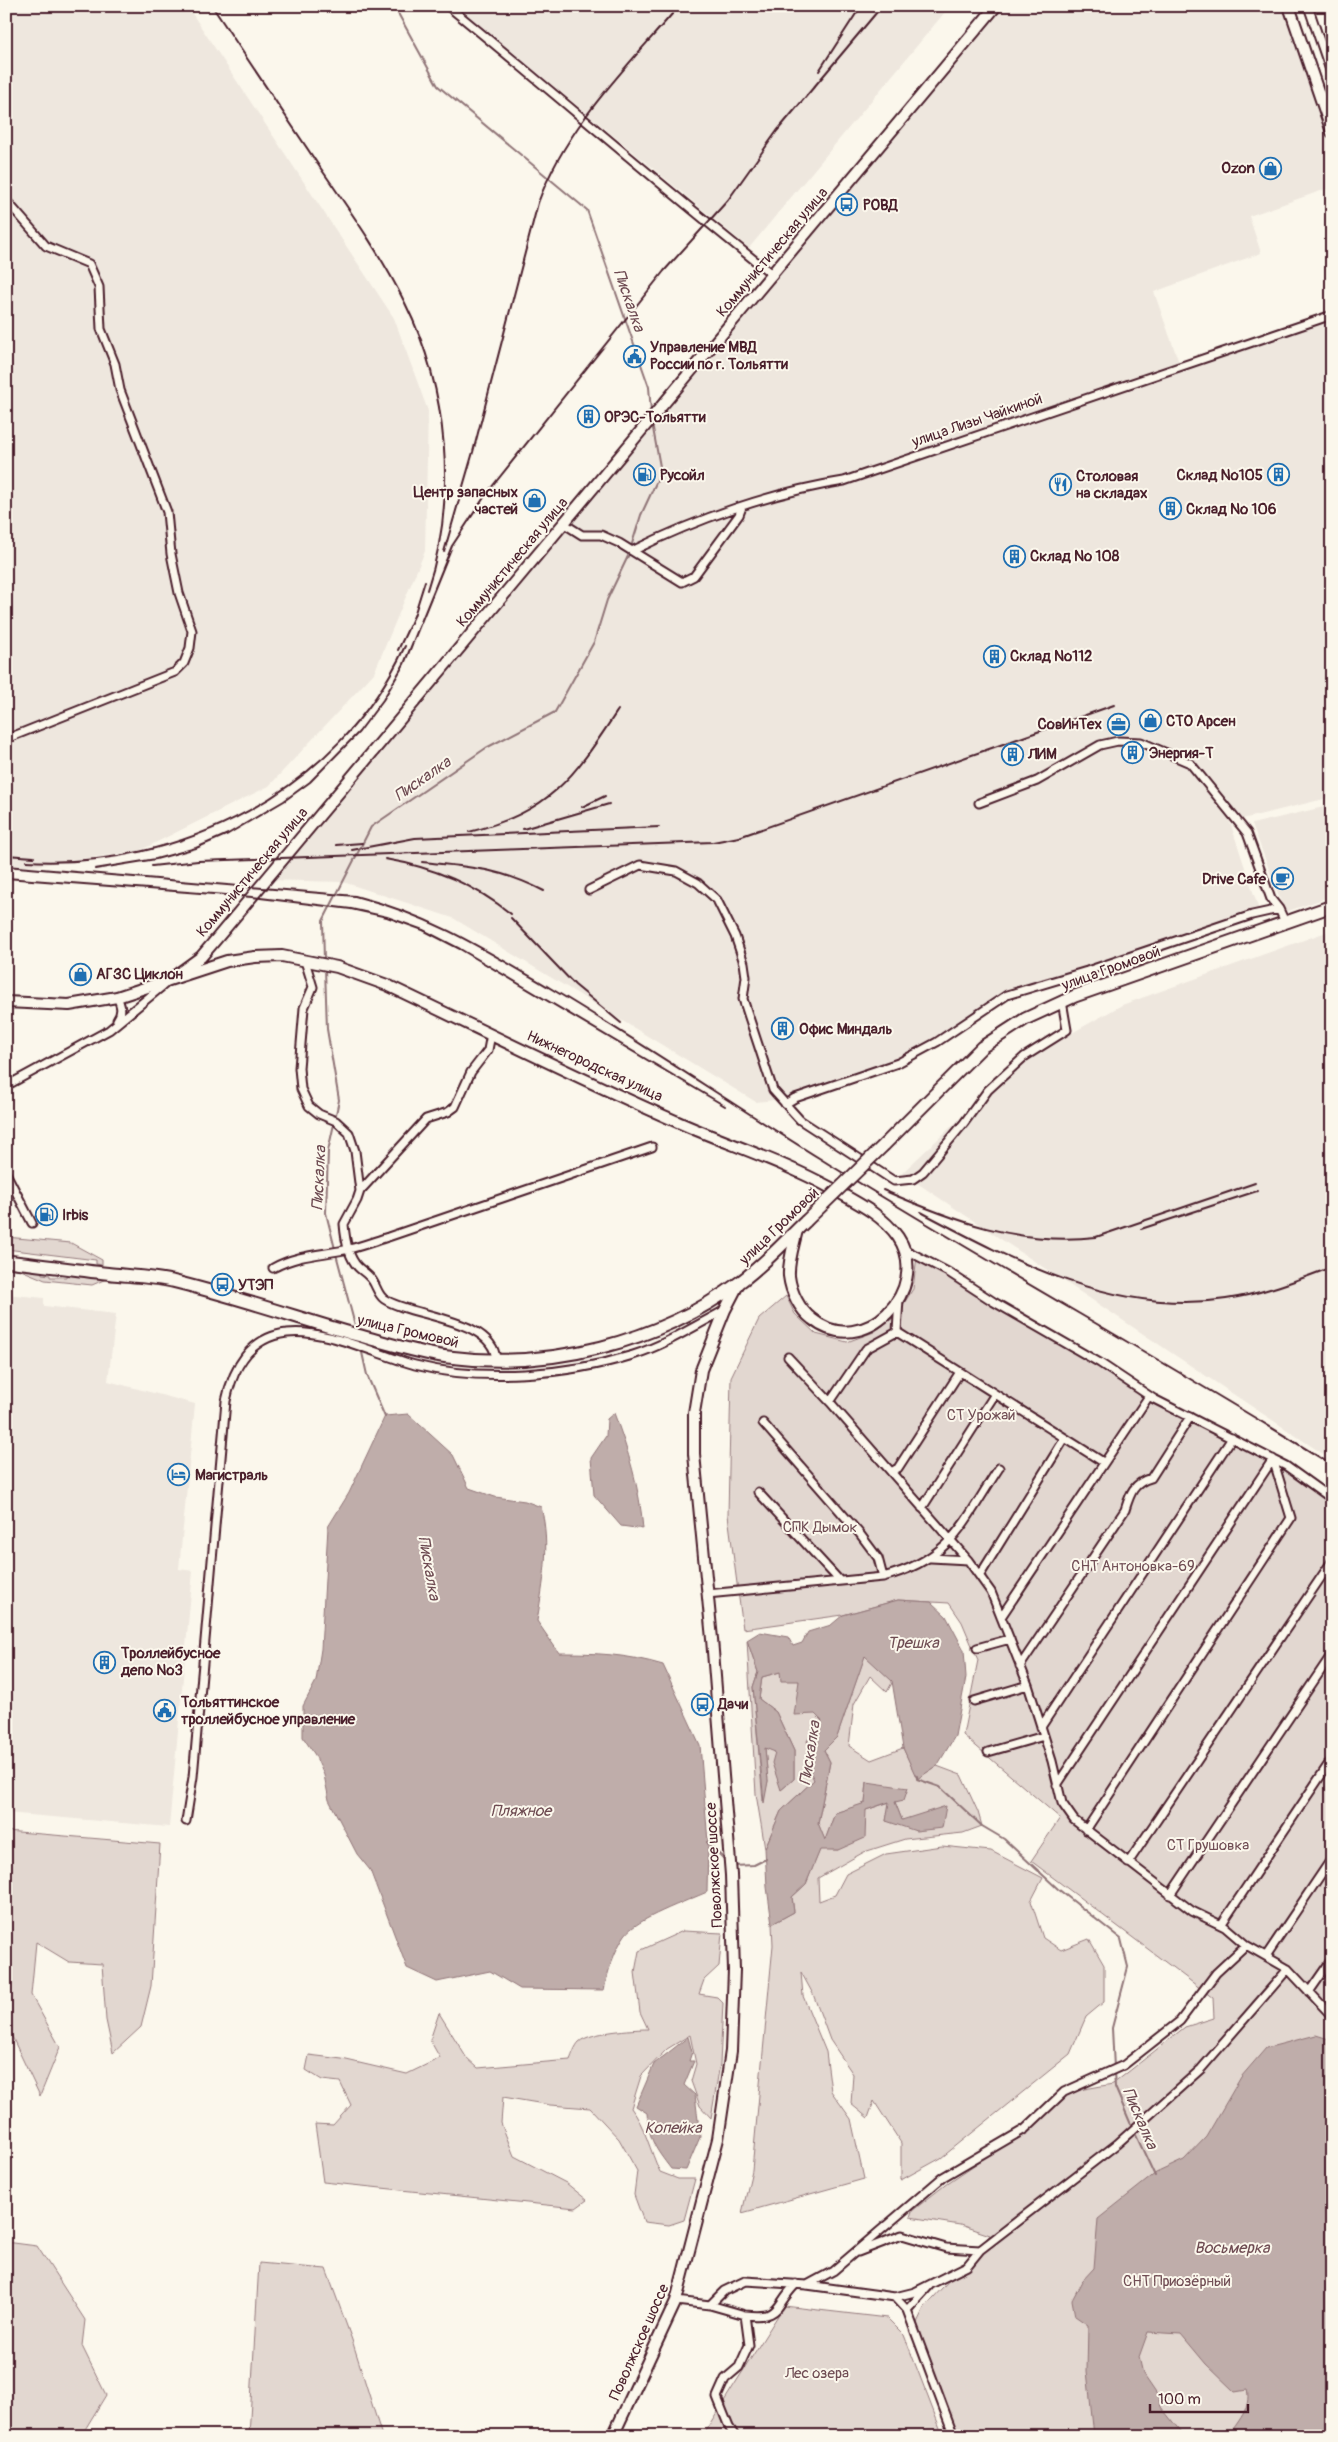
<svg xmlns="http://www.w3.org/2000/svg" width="1338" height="2442" font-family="Pangolin,sans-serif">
<rect width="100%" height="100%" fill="#fbf7ec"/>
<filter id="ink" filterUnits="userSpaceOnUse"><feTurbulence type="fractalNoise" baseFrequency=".02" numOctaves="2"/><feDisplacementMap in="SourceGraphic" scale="10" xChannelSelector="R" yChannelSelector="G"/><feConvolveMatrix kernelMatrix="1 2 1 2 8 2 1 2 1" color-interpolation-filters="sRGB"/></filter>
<g filter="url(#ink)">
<!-- built -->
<path fill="#eee7de" d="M6,6H187L394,318L428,411L425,551L374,673L269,786L139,851L6,870Z
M457,6H950L749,248Z
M1001,6H1286L1332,141V187L1249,216L1261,253L1154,292L1182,371L1332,318V797L1230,822L1259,910L1003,994L932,1042L897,1062L784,1099L756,1102L453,918L343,882L266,880Z
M1332,805V896L1285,912L1252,824Z
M1332,930V1460L902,1173L1020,1062L1122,1005Z
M6,1294L44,1298V1306L116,1314L108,1381L195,1404L179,1569L193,1571L169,1827L6,1813Z"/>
<!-- green -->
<path fill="#e2d7d0" stroke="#967b7e" d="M6,1237L71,1243L102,1260V1265L96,1264V1260L6,1249Z
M917,1256L1134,1385L1316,1483L1332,1496V2436H955L915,2327L924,2308L990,2235L960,2225L910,2217L912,2211L949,2182L1026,2130L1067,2092L1113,2084L1185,2027L1214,2018L1213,1998L1031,1861L1060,1818L963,1735L978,1660L962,1622L949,1603L898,1600L843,1615L743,1629L728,1515L731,1377L759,1319L786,1296L795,1314L816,1334L847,1342L874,1332L896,1316L913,1289Z
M9,1265L41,1268L42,1274L50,1275V1277H66L67,1272L111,1277L92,1285L45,1280Z
M747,1640L758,1672L753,1687L763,1801L768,1781L765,1748L775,1751L781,1790L794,1779V1751L776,1712L759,1699L762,1677L780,1672L799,1681L815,1714L822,1721L814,1758V1780L781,1811L765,1848L756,1794Z
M865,1655L893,1681L887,1692L870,1676L854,1704L849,1746L871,1760L903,1748L917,1778L937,1766L961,1775L978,1812L982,1826L963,1833L905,1839L864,1852L818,1878L819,1901L835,1895L846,1874L886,1854L942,1846L991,1851L1043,1878L1031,1901L1043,1938L1061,1950L1089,1939L1104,1965V2002L1086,2017L1070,2054L941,2158L901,2180V2143L874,2101L868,2118L851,2104L853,2074L830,2040L813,1994L801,1972L803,1996L826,2052L831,2091L851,2119L864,2179L742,2213L752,2170L773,1945L772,1924L794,1912L792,1897L806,1884L820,1849L838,1850L866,1810L890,1802L886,1821L902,1820L895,1802L867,1782L865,1804L835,1813L825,1841L818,1823L830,1762L824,1750L837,1737Z
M6,1831L160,1844L151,1986L141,2027L113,2053L106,2020L102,1964L69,1962L36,1942L31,1995L60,2047L40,2096L6,2024Z
M683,1931L722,1933L719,1966L704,1980L699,1994L717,1997L723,2003L720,2064L711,2118L700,2106L691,2081L696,2064L690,2035L667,2049L641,2076L631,2108C645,2126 650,2151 660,2172L678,2179H695L684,2220L669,2225L644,2222L634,2195L637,2171L619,2139L590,2108L550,2105L503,2097L501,2123L514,2156L566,2183L587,2200L576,2208L323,2182L315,2124L333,2125L351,2105L340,2082L322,2080L306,2070L309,2055L342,2059L407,2074L440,2058L430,2040L439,2013L466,2057L478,2068L570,2060C572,2055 575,2046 579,2042C590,2032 633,2029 648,2029L640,2012L635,1972L639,1951Z
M6,2242L37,2246L85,2320L82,2346L106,2395L81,2436H6Z
M259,2263L326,2269L352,2340L382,2436H249Z
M784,2306L887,2318L904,2335L943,2436H702Z"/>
<!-- water -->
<path fill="#bfadaa" stroke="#907477" d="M614,1413C628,1450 640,1489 643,1529L621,1526L594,1495L591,1458L606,1436L607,1419Z
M408,1414L453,1455L469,1488L495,1497L525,1501L541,1507C551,1545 543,1584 537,1621L559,1653C597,1653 626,1654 663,1665L700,1745L708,1842L707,1892C687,1901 636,1919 625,1935C614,1951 608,1971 604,1990L520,1989L490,1971L437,1982L407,1968L370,1870L357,1854L329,1800L324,1775L315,1755L303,1737V1706L316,1681L321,1649L328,1527L349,1493L385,1416Z
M898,1600L931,1602L946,1616L964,1650L966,1677L955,1736L937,1766L917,1779L903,1748L892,1681L865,1656L837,1737L824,1750L830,1762L818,1823L825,1840L835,1813L865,1803L867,1782L908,1788L904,1800L895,1802L902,1820L946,1806L942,1828L916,1831L886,1821L889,1802L866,1810L865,1838L838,1850H820L806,1884L792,1897L794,1912L772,1924L767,1887L765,1848L781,1811L814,1780L808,1767L814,1758L807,1741L822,1721L815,1714L794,1715L799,1681H781L780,1672L762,1677L759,1699L776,1712L794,1751V1779L781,1790L772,1763L775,1752L765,1748L768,1781L764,1803L753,1687L758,1672L747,1640L760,1632L788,1637L793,1646L802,1643L808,1632L831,1625L843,1615Z
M1316,2035L1332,2040V2436H1228C1237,2423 1252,2407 1247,2390L1235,2392L1206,2364L1181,2334L1148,2332L1139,2357L1143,2374L1158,2396L1161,2407L1184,2436H1094L1087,2371L1088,2325L1075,2316L1072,2300L1082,2281L1094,2268L1098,2219L1156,2173L1184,2160L1206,2137L1241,2077L1266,2048Z
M688,2037L692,2052L689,2061H694L684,2085L695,2095L700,2137L686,2170L671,2169C655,2148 649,2140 647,2113L636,2106L654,2064Z"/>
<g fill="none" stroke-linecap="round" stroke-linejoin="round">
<!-- stream -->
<path stroke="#907477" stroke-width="2" d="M394,6L438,86L587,210L649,387L651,411
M631,547L641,515L661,472L652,423
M324,960L323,921L371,827L486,748L555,712L594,642L607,600L630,552
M325,968L327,1029L339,1100L335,1119
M334,1124L328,1151L326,1213L335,1249
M336,1254L356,1329
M361,1348L367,1375L385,1417
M917,1776V1779L940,1787L982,1826L1004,1839L1058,1889L1121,1939L1128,1967L1112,2028L1114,2068
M707,1842L725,1860
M734,1866L754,1865L766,1859
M1114,2072L1115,2087L1132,2127
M1134,2131L1155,2176"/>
<defs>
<path id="minor" d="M448,6C557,95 663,188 773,275
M1308,6L1332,76
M6,200L46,246L89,264L99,287L101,329L115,364L120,390L167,512L171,554L179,593L192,631L190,648L184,663L175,672L6,739
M563,523L582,535H601L619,543L682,582L694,576L739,515L742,507
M632,551C696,519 773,492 844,481L1332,315
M979,803L1037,781L1100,745L1118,741L1141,742L1190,763L1247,833L1271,899L1279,909L1285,922
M589,890L640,865L676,871L698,883L717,900L735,936L744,963L746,977L743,999L773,1090L800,1120L894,1181L913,1179L923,1172L964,1123L988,1090L1024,1057L1067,1030L1062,1001
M305,961L313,987L304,1008L299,1068L301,1089L309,1106L319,1114L336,1121L349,1133L355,1151L360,1191L357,1200L344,1224C345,1237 348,1257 358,1267C362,1271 368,1274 372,1280C376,1285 378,1295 384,1299C411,1317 494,1318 496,1360
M117,1020C123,1012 121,1005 117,997
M6,1086L109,1030L165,984
M785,1104L795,1098L898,1063L937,1042L1007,995L1087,971L1252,915L1279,909
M6,1173L32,1223
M360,1191L426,1119L448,1112L455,1107L471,1072L488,1050L491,1034
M904,1249L948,1272L994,1302L1100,1363L1154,1399L1286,1466L1332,1499
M273,1268C299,1254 322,1255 349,1249C362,1246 375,1241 388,1237L652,1147
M899,1299L897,1332L866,1349L830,1402L968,1560L991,1592L1028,1685L1052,1761L1062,1803L1074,1820L1192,1911L1225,1927L1246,1945L1288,1969L1332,2016
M897,1332L1103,1462
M788,1357L830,1402
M763,1423L860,1534L878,1558L883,1577
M891,1472L898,1468L960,1372
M758,1492L839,1580
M922,1508L995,1394
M931,1558L968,1560
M980,1575L1065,1438
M707,1594L883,1577C952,1559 963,1523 999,1468
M1001,1617L1149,1396
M977,1648L1010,1639
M1020,1666L1125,1510C1130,1494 1133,1483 1151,1478L1190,1417
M974,1701L1028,1685
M1041,1727L1232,1438
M988,1752L1044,1736
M1057,1785L1273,1459
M186,1821L193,1777L226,1401C233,1368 250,1337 287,1333C324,1328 378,1355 415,1365C481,1382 568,1375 633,1355C665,1345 695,1326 725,1310
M1086,1830L1291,1518L1273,1459
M1128,1863L1332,1561
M1170,1895L1332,1654
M1221,1925L1332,1759
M1266,1956L1332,1858
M1309,1992L1332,1959
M980,2250L1117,2144L1201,2069L1288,1969
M858,2252L902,2235L946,2248L980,2250L967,2266L915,2292L895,2297
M807,2285L833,2271L943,2177L1025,2129L1064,2092L1124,2065L1180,2021L1216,1973L1246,1945
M676,2301L710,2305L724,2291L745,2281L807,2285L895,2297L907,2310L954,2436
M710,2305L745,2315L749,2345L739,2367L725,2379L717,2397L729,2427L735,2436
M907,2310L929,2286
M745,2315C783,2319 773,2307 796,2284"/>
<path id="secondary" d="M1289,6L1332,132
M172,978L201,957L218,937L996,6
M6,1002L69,1005L117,997L227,961L255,957L282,956L337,967L387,985C484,1031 581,1080 680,1123C730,1145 782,1161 831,1188C854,1201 882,1214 898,1237C933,1289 863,1361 812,1319C799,1309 791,1292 789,1276C788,1261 794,1244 797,1230
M613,2436L676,2301L718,2139L731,2051L734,1970L731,1875L712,1639L694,1454V1413L701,1370L725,1310L739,1283"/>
<path id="primary" d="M884,1145L982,1047L1025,1019L1075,996L1332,906
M6,1261C42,1265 77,1270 112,1274C132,1276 153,1277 172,1281C234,1296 295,1317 357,1335C387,1343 417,1353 448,1357C549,1370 658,1343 740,1282C765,1264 784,1242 806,1221"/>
</defs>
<!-- minor casing -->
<use href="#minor" stroke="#4a1f2b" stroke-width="11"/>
<!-- secondary casing -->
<use href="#secondary" stroke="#4a1f2b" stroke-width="14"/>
<!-- primary casing -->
<use href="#primary" stroke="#4a1f2b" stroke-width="15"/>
<!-- minor -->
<use href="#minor" stroke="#fbf7ec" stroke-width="7"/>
<!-- secondary -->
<use href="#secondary" stroke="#fbf7ec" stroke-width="10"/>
<!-- primary -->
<use href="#primary" stroke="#fbf7ec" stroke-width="11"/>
<!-- rail -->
<path stroke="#4a1f2b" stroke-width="2" d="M212,6C247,58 282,110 317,163C348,208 381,254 405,303C448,389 458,499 427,590
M819,71L861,6
M444,552L473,452L538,203C566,126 627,67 679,6
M398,650L414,616L425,581
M582,807L605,796
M523,829L609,804
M469,832C552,811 573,778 618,710
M336,845L362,843
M352,850L415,838L659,827
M6,855L34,857
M385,859C433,867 474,884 511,914
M26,861C180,870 339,790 405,646
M422,862C471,867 499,868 544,891
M6,866L355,896C430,915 484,949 550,988C641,1042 729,1102 819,1158C988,1264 1163,1359 1332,1465
M152,866L198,861L713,842L739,837L1114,705
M95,869L156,859L196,848L228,834L284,801L310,782L359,732L383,700L404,664L452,546L487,493L664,271L728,200L777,131L882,6
M6,878L252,897L351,909L387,917L423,930L460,949L725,1106
M511,918L575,985L621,1023
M883,1190C952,1220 1019,1246 1096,1237L1255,1183
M921,1212C1015,1262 1117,1316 1226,1299C1263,1294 1297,1280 1332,1267
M1141,1229L1257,1191"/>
<defs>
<path id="primary-bridge" d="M806,1221L884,1145"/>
</defs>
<!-- primary-bridge casing -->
<use href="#primary-bridge" stroke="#4a1f2b" stroke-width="15" stroke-linecap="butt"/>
<!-- primary-bridge -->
<use href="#primary-bridge" stroke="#fbf7ec" stroke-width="11"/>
</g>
</g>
<!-- icons -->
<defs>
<symbol id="shop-ring" viewBox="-11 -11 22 22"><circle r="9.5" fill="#fbf7ec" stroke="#1f6fb2" stroke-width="1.5"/><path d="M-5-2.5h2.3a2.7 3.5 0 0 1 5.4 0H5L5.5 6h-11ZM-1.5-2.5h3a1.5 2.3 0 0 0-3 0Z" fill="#1f6fb2"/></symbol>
<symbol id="bus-ring" viewBox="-11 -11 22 22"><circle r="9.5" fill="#fbf7ec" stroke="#1f6fb2" stroke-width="1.5"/><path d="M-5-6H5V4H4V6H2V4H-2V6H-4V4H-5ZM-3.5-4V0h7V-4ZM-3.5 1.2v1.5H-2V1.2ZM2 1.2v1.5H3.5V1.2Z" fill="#1f6fb2"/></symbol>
<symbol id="civic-ring" viewBox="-11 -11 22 22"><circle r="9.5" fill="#fbf7ec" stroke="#1f6fb2" stroke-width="1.5"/><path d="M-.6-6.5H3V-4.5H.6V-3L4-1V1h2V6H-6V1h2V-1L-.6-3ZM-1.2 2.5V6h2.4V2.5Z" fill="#1f6fb2"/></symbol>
<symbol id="building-ring" viewBox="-11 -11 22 22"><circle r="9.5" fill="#fbf7ec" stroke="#1f6fb2" stroke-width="1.5"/><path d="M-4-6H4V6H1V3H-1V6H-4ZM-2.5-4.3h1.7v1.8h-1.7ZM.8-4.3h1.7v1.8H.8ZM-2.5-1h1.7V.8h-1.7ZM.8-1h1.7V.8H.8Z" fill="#1f6fb2"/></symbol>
<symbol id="fuel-ring" viewBox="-11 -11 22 22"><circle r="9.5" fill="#fbf7ec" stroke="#1f6fb2" stroke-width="1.5"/><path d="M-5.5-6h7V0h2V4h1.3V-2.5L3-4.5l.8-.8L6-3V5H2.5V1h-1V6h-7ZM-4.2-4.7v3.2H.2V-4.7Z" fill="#1f6fb2"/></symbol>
<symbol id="restaurant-ring" viewBox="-11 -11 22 22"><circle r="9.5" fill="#fbf7ec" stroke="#1f6fb2" stroke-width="1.5"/><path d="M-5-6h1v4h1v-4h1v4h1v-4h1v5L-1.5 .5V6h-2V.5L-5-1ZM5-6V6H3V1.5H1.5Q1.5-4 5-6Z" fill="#1f6fb2"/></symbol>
<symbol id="office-ring" viewBox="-11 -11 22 22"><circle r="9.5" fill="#fbf7ec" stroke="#1f6fb2" stroke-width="1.5"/><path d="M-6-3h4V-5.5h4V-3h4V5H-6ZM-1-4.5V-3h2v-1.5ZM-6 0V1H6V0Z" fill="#1f6fb2"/></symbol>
<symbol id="cafe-ring" viewBox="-11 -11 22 22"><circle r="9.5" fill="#fbf7ec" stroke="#1f6fb2" stroke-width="1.5"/><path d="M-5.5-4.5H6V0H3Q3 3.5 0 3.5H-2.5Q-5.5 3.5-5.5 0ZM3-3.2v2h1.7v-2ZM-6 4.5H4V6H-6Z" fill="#1f6fb2"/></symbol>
<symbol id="hotel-ring" viewBox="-11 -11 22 22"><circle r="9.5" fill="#fbf7ec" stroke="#1f6fb2" stroke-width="1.5"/><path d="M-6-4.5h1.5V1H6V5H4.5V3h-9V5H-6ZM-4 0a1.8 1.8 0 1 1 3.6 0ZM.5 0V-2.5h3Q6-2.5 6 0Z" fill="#1f6fb2"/></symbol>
</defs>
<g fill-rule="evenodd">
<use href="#shop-ring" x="1258" y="156" width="25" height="25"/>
<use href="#bus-ring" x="834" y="192" width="25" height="25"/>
<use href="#civic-ring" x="622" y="344" width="25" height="25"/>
<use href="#building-ring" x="576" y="404" width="25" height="25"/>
<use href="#fuel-ring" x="632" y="462" width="25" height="25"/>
<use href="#building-ring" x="1266" y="462" width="25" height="25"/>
<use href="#restaurant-ring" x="1048" y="472" width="25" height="25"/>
<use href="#shop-ring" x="522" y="488" width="25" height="25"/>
<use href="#building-ring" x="1158" y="496" width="25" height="25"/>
<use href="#building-ring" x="1002" y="544" width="25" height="25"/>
<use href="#building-ring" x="982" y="644" width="25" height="25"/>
<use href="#shop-ring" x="1138" y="708" width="25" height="25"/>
<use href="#office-ring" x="1106" y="712" width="25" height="25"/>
<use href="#building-ring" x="1120" y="740" width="25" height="25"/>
<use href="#building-ring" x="1000" y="742" width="25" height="25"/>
<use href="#cafe-ring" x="1270" y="866" width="25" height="25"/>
<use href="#shop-ring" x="68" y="962" width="25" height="25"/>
<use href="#building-ring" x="770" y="1016" width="25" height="25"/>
<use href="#fuel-ring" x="34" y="1202" width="25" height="25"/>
<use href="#bus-ring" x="210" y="1272" width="25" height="25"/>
<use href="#hotel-ring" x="166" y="1462" width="25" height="25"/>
<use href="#building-ring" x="92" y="1650" width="25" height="25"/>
<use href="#bus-ring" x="690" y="1692" width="25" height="25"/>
<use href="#civic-ring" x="152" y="1698" width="25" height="25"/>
</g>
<g text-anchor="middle" stroke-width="4" stroke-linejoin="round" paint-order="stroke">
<!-- poi labels -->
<g font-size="15" font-weight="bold" fill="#4a1f2b" stroke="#fbf7ec" text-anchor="start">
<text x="1255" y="173" text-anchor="end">Ozon</text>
<text x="863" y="210">РОВД</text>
<text x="650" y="352">Управление МВД<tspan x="650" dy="17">России по г. Тольятти</tspan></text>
<text x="604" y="422">ОРЭС-Тольятти</text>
<text x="660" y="480">Русойл</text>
<text x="1263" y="480" text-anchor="end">Склад №105</text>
<text x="1076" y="481">Столовая<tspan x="1076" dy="17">на складах</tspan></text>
<text x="518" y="497" text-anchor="end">Центр запасных<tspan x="518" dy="17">частей</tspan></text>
<text x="1186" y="514">Склад № 106</text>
<text x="1030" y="561">Склад № 108</text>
<text x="1010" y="661">Склад №112</text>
<text x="1166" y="726">СТО Арсен</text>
<text x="1102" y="729" text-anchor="end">СовИнТех</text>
<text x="1149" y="758">Энергия-Т</text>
<text x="1028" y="759">ЛИМ</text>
<text x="1266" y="884" text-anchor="end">Drive Cafe</text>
<text x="96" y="979">АГЗС Циклон</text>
<text x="799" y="1034">Офис Миндаль</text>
<text x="62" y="1220">Irbis</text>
<text x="238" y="1290">УТЭП</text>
<text x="195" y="1480">Магистраль</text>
<text x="121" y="1658">Троллейбусное<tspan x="121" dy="17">депо №3</tspan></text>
<text x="181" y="1707">Тольяттинское<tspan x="181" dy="17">троллейбусное управление</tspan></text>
<text x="718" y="1709">Дачи</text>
</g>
<!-- street labels -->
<g font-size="15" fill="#4a1f2b" stroke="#fbf7ec">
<text transform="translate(772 252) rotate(-50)" y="5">Коммунистическая улица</text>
<text transform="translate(977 420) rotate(-19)" y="5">улица Лизы Чайкиной</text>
<text transform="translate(512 562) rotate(-50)" y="5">Коммунистическая улица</text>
<text transform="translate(252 872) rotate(-50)" y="5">Коммунистическая улица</text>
<text transform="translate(1111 968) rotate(-20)" y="5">улица Громовой</text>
<text transform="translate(595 1066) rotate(25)" y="5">Нижнегородская улица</text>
<text transform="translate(779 1226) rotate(-44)" y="5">улица Громовой</text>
<text transform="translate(408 1331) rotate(13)" y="5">улица Громовой</text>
<text transform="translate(714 1865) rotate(-93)" y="5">Поволжское шоссе</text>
<text transform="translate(639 2342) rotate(-66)" y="5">Поволжское шоссе</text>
</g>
<!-- park labels -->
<g font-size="15" fill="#704d54" stroke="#fbf7ec">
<text x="981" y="1420">СТ Урожай</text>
<text x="820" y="1532">СПК Дымок</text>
<text x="1133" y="1571">СНТ Антоновка-69</text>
<text x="1208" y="1850">СТ Грушовка</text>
<text x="1177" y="2286">СНТ Приозёрный</text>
<text x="817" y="2378">Лес озера</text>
</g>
<!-- water labels -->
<g font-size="16" font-style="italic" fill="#6d4a51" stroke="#fbf7ec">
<text transform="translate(630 300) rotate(71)" y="6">Пискалка</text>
<text transform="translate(422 778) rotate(-35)" y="6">Пискалка</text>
<text transform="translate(318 1178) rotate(-87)" y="6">Пискалка</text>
<text transform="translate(430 1568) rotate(80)" y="6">Пискалка</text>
<text x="913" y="1648">Трешка</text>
<text transform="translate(809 1753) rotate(-81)" y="6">Пискалка</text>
<text x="521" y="1816">Пляжное</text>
<text transform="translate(1141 2118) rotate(67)" y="6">Пискалка</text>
<text x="673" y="2133">Копейка</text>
<text x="1232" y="2253">Восьмерка</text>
</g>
</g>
<!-- margin -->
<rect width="1338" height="2442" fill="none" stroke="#fbf7ec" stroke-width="25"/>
<rect x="12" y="12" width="1313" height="2417" fill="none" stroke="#4a1f2b" stroke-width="2" filter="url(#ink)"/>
<!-- scale -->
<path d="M1150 2404v8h98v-8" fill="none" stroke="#4a1f2b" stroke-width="2.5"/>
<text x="1158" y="2404" font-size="15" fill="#4a1f2b" stroke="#fbf7ec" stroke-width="4" paint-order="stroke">100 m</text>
</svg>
